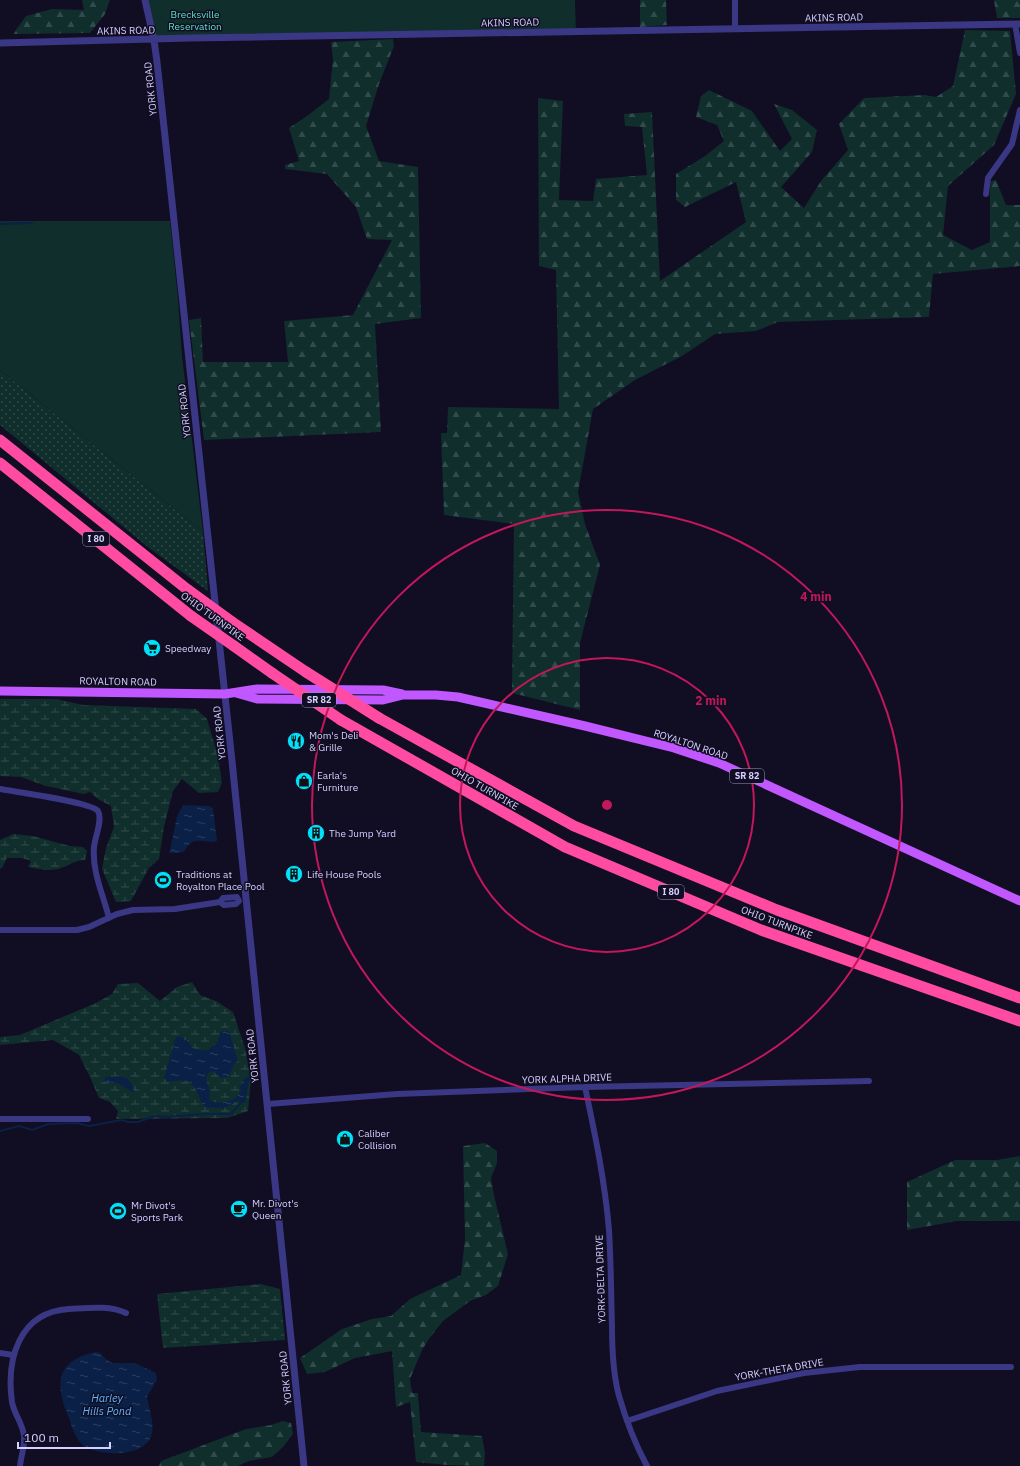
<svg xmlns="http://www.w3.org/2000/svg" width="1020" height="1466" font-family="'IBM Plex Sans',sans-serif">
<defs>
<pattern id="grass-dots" width="8" height="8" patternUnits="userSpaceOnUse"><rect width="8" height="8" fill="#102e2c"/><path d="M2 2h.1M6 6h.1" fill="none" stroke="#324b4c" stroke-width="1.8" stroke-linecap="round"/></pattern>
<pattern id="forest-firs" width="22" height="20" patternUnits="userSpaceOnUse"><rect width="22" height="20" fill="#102e2c"/><path d="M5 1l3.5 6h-7zM16 11l3.5 6h-7z" fill="#324b4c"/></pattern>
<pattern id="wetland-marsh" width="20" height="14" patternUnits="userSpaceOnUse"><rect width="20" height="14" fill="#102e2c"/><path d="M1 5h8M5 5V1M11 12h8M15 12V8" fill="none" stroke="#324b4c"/></pattern>
<pattern id="water-ripples" width="26" height="14" patternUnits="userSpaceOnUse"><rect width="26" height="14" fill="#0a2046"/><path d="M2 4q2-2 4 0t4 0M15 11q2-2 4 0t4 0" fill="none" stroke="#2d3f62"/></pattern>
</defs>
<rect width="100%" height="100%" fill="#110d23"/>
<!-- grass -->
<path fill="url(#grass-dots)" d="M0,370L203,532L208,591L149,548L0,425Z"/>
<!-- forest -->
<path fill="url(#forest-firs)" d="M82,0H110L105,14L90,33L13,34L26,16L52,9L84,10Z
M640,0H666L667,25L640,27Z
M995,0H1020V18H997L994,1Z
M965,30L1010,31L1016,94L994,145L948,186L943,235L972,250L990,242V191L991,181L996,180L1006,205H1020V266L933,274L929,317L778,322L756,331L715,334L682,356L635,380L593,409L578,492L585,524L600,565L580,643V710L512,693L514,524L444,515L441,433H447L448,407L559,409L556,270L539,266L538,98L563,101L559,200L593,201L596,179L647,175L642,127L625,126L624,114L652,112L660,281L746,222L736,182L685,207L676,200V174L705,156L724,141L717,125L696,117L701,96L709,90L752,111L780,151L792,139L774,104L792,110L817,130L812,152L781,187L804,208L821,181L848,150L839,124L864,98L925,95L936,97L953,86Z
M393,39L394,46L379,84L366,126L379,161L418,167L421,318L375,324L381,432L204,440L189,320L201,318L203,362H288L284,321L353,315L392,240L367,239L356,207L327,174L285,169V165L299,161L289,128L307,116L329,99L333,59L331,42Z
M485,1143L497,1151V1163L491,1178L494,1195L508,1254L498,1286L486,1295L470,1301L443,1321L431,1336L422,1350L410,1379L412,1393H418L421,1432L482,1436L485,1453L484,1466L447,1465L416,1462L410,1402L396,1407L392,1351L355,1358L325,1372L307,1374L300,1358L342,1329L372,1319L391,1316L410,1299L461,1275L465,1239L463,1146Z
M1020,1156V1221H957L907,1230V1182L955,1160H997Z
M283,1421L291,1423L293,1434L283,1447L272,1457L248,1461L238,1466H159L161,1461L246,1429L271,1425Z"/>
<!-- wetland -->
<path fill="url(#wetland-marsh)" d="M0,699H56L83,705L196,709L207,719L218,756L222,783L218,792L199,793L182,779L173,791L164,827L159,859L149,868L131,901L116,902L102,869L106,848L114,827L111,806L98,799L90,792L84,794L46,786L21,777L0,776Z
M13,834L33,836L70,846L83,847L87,851L85,860C72,861 71,865 61,868C50,872 39,869 28,867L31,861L22,858H7L2,868L0,869V840Z
M192,982L200,995L216,1001L233,1012L245,1048L251,1081L248,1111L227,1118L116,1119L118,1111L110,1102L99,1098L89,1075L79,1055L53,1040L0,1045V1037L20,1035L96,1003L112,994L118,984L138,983L160,1001L177,987Z
M261,1284L280,1289L285,1340L163,1348L157,1294Z"/>
<!-- park -->
<path fill="#102e2c" d="M145,0H575L576,32L155,40Z
M0,221H170L178,299L182,356L203,532L0,370Z"/>
<!-- water -->
<path fill="url(#water-ripples)" d="M183,805L209,806L213,808L217,841C204,845 194,833 184,852L175,853H169L170,850L177,816Z
M225,1031H228C231,1034 235,1054 238,1061L234,1064L229,1076L221,1078L213,1071L209,1072C204,1080 207,1081 209,1089C210,1092 209,1096 209,1100C219,1106 237,1101 241,1091L240,1088L243,1080L250,1076L245,1103C234,1098 236,1104 227,1107C223,1109 210,1107 204,1107C200,1102 200,1097 197,1092C191,1078 180,1080 168,1082L164,1078L176,1037C185,1036 188,1041 192,1048L206,1051L216,1044L221,1032Z
M105,1077C121,1076 131,1074 134,1093L118,1083L105,1082L104,1080Z
M96,1352L100,1353L107,1360L112,1363H135L156,1373L157,1380L147,1397C149,1408 154,1422 152,1433C148,1458 98,1457 83,1445C75,1438 72,1427 69,1418C54,1384 56,1360 96,1352Z"/>
<g fill="none" stroke-linecap="round" stroke-linejoin="round">
<!-- stream -->
<path stroke="#0a2046" stroke-width="2" d="M0,224L32,223
M0,1131L19,1126L32,1130L48,1124L77,1123L89,1126L121,1120L128,1122H138L155,1116L167,1117L206,1114H231L242,1101"/>
<!-- minor -->
<path stroke="#3a3784" stroke-width="6" d="M735,0V28
M1015,24L1020,53
M986,194L988,178L1012,144L1020,110
M0,789C16,792 91,802 98,811C103,819 95,837 94,847C92,872 103,894 109,918
M0,930H77L89,927L117,914L133,910L175,909L220,902L224,905L236,904L239,901L237,897L223,898L220,902
M585,1087C595,1134 605,1182 609,1230C611,1262 611,1295 612,1327C612,1350 613,1374 619,1396C626,1420 635,1444 647,1466
M268,1104L397,1094L585,1087L869,1081
M0,1119H88
M0,1353L13,1355
M627,1421L717,1391L804,1373L860,1367H1011
M20,1466C21,1456 25,1446 24,1436C23,1424 14,1414 12,1402C6,1359 19,1312 69,1309C88,1308 109,1305 126,1313"/>
<!-- tertiary -->
<path stroke="#3a3784" stroke-width="7" d="M145,0L154,40L157,62L232,761L304,1466
M0,43L190,38L1020,24"/>
<!-- primary -->
<path stroke="#c057ff" stroke-width="9" d="M0,691L225,694L257,689L383,690L402,694
M236,693L257,699L383,700L403,695H436L458,697L585,726L674,748L719,763L1020,901"/>
<!-- motorway -->
<path stroke="#ff4ba2" stroke-width="11" d="M0,440L188,590
M0,463L191,616
M232,622L306,672
M234,646L272,673
M379,718L574,826L777,910L1020,998
M341,720L565,847L761,930L1020,1021"/>
<!-- motorway-bridge -->
<path stroke="#ff4ba2" stroke-width="11" d="M188,590L232,622
M191,616L234,646
M306,672L379,718
M272,673L341,720"/>
</g>
<!-- distance rings -->
<g fill="none" stroke="#c2185b" stroke-width="2">
<circle cx="607" cy="805" r="147"/>
<circle cx="607" cy="805" r="295"/>
</g>
<!-- icons -->
<defs>
<symbol id="supermarket-disc" viewBox="-11 -11 22 22"><circle r="9.5" fill="#00e2fb" stroke="#110d23"/><path d="M-6-5.5h2.5l.6 2H6L4.5 2H-2.5L-4.4-4H-6ZM-1.5 3.2a1.3 1.3 0 1 0 .1 0ZM3 3.2a1.3 1.3 0 1 0 .1 0Z" fill="#111"/></symbol>
<symbol id="restaurant-disc" viewBox="-11 -11 22 22"><circle r="9.5" fill="#00e2fb" stroke="#110d23"/><path d="M-5-6h1v4h1v-4h1v4h1v-4h1v5L-1.5 .5V6h-2V.5L-5-1ZM5-6V6H3V1.5H1.5Q1.5-4 5-6Z" fill="#111"/></symbol>
<symbol id="shop-disc" viewBox="-11 -11 22 22"><circle r="9.5" fill="#00e2fb" stroke="#110d23"/><path d="M-5-2.5h2.3a2.7 3.5 0 0 1 5.4 0H5L5.5 6h-11ZM-1.5-2.5h3a1.5 2.3 0 0 0-3 0Z" fill="#111"/></symbol>
<symbol id="building-disc" viewBox="-11 -11 22 22"><circle r="9.5" fill="#00e2fb" stroke="#110d23"/><path d="M-4-6H4V6H1V3H-1V6H-4ZM-2.5-4.3h1.7v1.8h-1.7ZM.8-4.3h1.7v1.8H.8ZM-2.5-1h1.7V.8h-1.7ZM.8-1h1.7V.8H.8Z" fill="#111"/></symbol>
<symbol id="stadium-disc" viewBox="-11 -11 22 22"><circle r="9.5" fill="#00e2fb" stroke="#110d23"/><path d="M0-5a6.5 5 0 1 0 0 10a6.5 5 0 1 0 0-10ZM-3.5-1.8h7v3.6h-7Z" fill="#111"/></symbol>
<symbol id="cafe-disc" viewBox="-11 -11 22 22"><circle r="9.5" fill="#00e2fb" stroke="#110d23"/><path d="M-5.5-4.5H6V0H3Q3 3.5 0 3.5H-2.5Q-5.5 3.5-5.5 0ZM3-3.2v2h1.7v-2ZM-6 4.5H4V6H-6Z" fill="#111"/></symbol>
</defs>
<g fill-rule="evenodd">
<use href="#supermarket-disc" x="142" y="638" width="20" height="20"/>
<use href="#restaurant-disc" x="286" y="731" width="20" height="20"/>
<use href="#shop-disc" x="294" y="771" width="20" height="20"/>
<use href="#building-disc" x="306" y="823" width="20" height="20"/>
<use href="#building-disc" x="284" y="864" width="20" height="20"/>
<use href="#stadium-disc" x="153" y="870" width="20" height="20"/>
<use href="#shop-disc" x="335" y="1129" width="20" height="20"/>
<use href="#cafe-disc" x="229" y="1199" width="20" height="20"/>
<use href="#stadium-disc" x="108" y="1201" width="20" height="20"/>
</g>
<g text-anchor="middle" stroke-width="3" stroke-linejoin="round" paint-order="stroke">
<!-- shield labels -->
<g fill="#110d23" stroke="#9a96bd" stroke-width="1">
<rect x="83" y="532" width="26" height="14" rx="3"/>
<rect x="302" y="693" width="34" height="14" rx="3"/>
<rect x="730" y="769" width="34" height="14" rx="3"/>
<rect x="658" y="885" width="26" height="14" rx="3"/>
</g>
<g font-size="9" font-weight="bold" fill="#d5d0ff">
<text x="96" y="542">I 80</text>
<text x="319" y="703">SR 82</text>
<text x="747" y="779">SR 82</text>
<text x="671" y="895">I 80</text>
</g>
<!-- park labels -->
<g font-size="10" fill="#59e2bf" stroke="#110d23">
<text x="195" y="18">Brecksville<tspan x="195" dy="12">Reservation</tspan></text>
</g>
<!-- street labels -->
<g font-size="10" fill="#d5d0ff" stroke="#110d23">
<text transform="translate(834 17) rotate(-1)" y="4">AKINS ROAD</text>
<text transform="translate(510 22) rotate(-1)" y="4">AKINS ROAD</text>
<text transform="translate(126 30) rotate(-1)" y="4">AKINS ROAD</text>
<text transform="translate(150 89) rotate(-96)" y="4">YORK ROAD</text>
<text transform="translate(184 411) rotate(-96)" y="4">YORK ROAD</text>
<text transform="translate(213 616) rotate(36)" y="4">OHIO TURNPIKE</text>
<text transform="translate(118 681) rotate(1)" y="4">ROYALTON ROAD</text>
<text transform="translate(219 733) rotate(-96)" y="4">YORK ROAD</text>
<text transform="translate(691 744) rotate(18)" y="4">ROYALTON ROAD</text>
<text transform="translate(485 788) rotate(30)" y="4">OHIO TURNPIKE</text>
<text transform="translate(777 922) rotate(21)" y="4">OHIO TURNPIKE</text>
<text transform="translate(252 1056) rotate(-96)" y="4">YORK ROAD</text>
<text transform="translate(567 1078) rotate(-2)" y="4">YORK ALPHA DRIVE</text>
<text transform="translate(600 1279) rotate(-92)" y="4">YORK-DELTA DRIVE</text>
<text transform="translate(779 1369) rotate(-10)" y="4">YORK-THETA DRIVE</text>
<text transform="translate(285 1378) rotate(-96)" y="4">YORK ROAD</text>
</g>
<!-- poi labels -->
<g font-size="10" fill="#d5d0ff" stroke="#110d23" text-anchor="start">
<text x="165" y="652">Speedway</text>
<text x="309" y="739">Mom's Deli<tspan x="309" dy="12">&amp; Grille</tspan></text>
<text x="317" y="779">Earla's<tspan x="317" dy="12">Furniture</tspan></text>
<text x="329" y="837">The Jump Yard</text>
<text x="176" y="878">Traditions at<tspan x="176" dy="12">Royalton Place Pool</tspan></text>
<text x="307" y="878">Life House Pools</text>
<text x="358" y="1137">Caliber<tspan x="358" dy="12">Collision</tspan></text>
<text x="252" y="1207">Mr. Divot's<tspan x="252" dy="12">Queen</tspan></text>
<text x="131" y="1209">Mr Divot's<tspan x="131" dy="12">Sports Park</tspan></text>
</g>
<!-- water labels -->
<g font-size="11" font-style="italic" fill="#5eb5ff" stroke="#110d23">
<text x="107" y="1402">Harley<tspan x="107" dy="13">Hills Pond</tspan></text>
</g>
</g>
<circle cx="607" cy="805" r="6" fill="#c2185b" stroke="#110d23" stroke-width="2"/>
<g font-size="12" text-anchor="middle" font-weight="bold" fill="#c2185b" stroke="#110d23" stroke-width="3" stroke-linejoin="round" paint-order="stroke">
<text x="816" y="601">4 min</text>
<text x="711" y="705">2 min</text>
</g>
<!-- scale -->
<path d="M18 1442v6h92v-6" fill="none" stroke="#d5d0ff" stroke-width="2"/>
<text x="24" y="1442" font-size="12" fill="#d5d0ff" stroke="#110d23" stroke-width="3" paint-order="stroke">100 m</text>
</svg>
